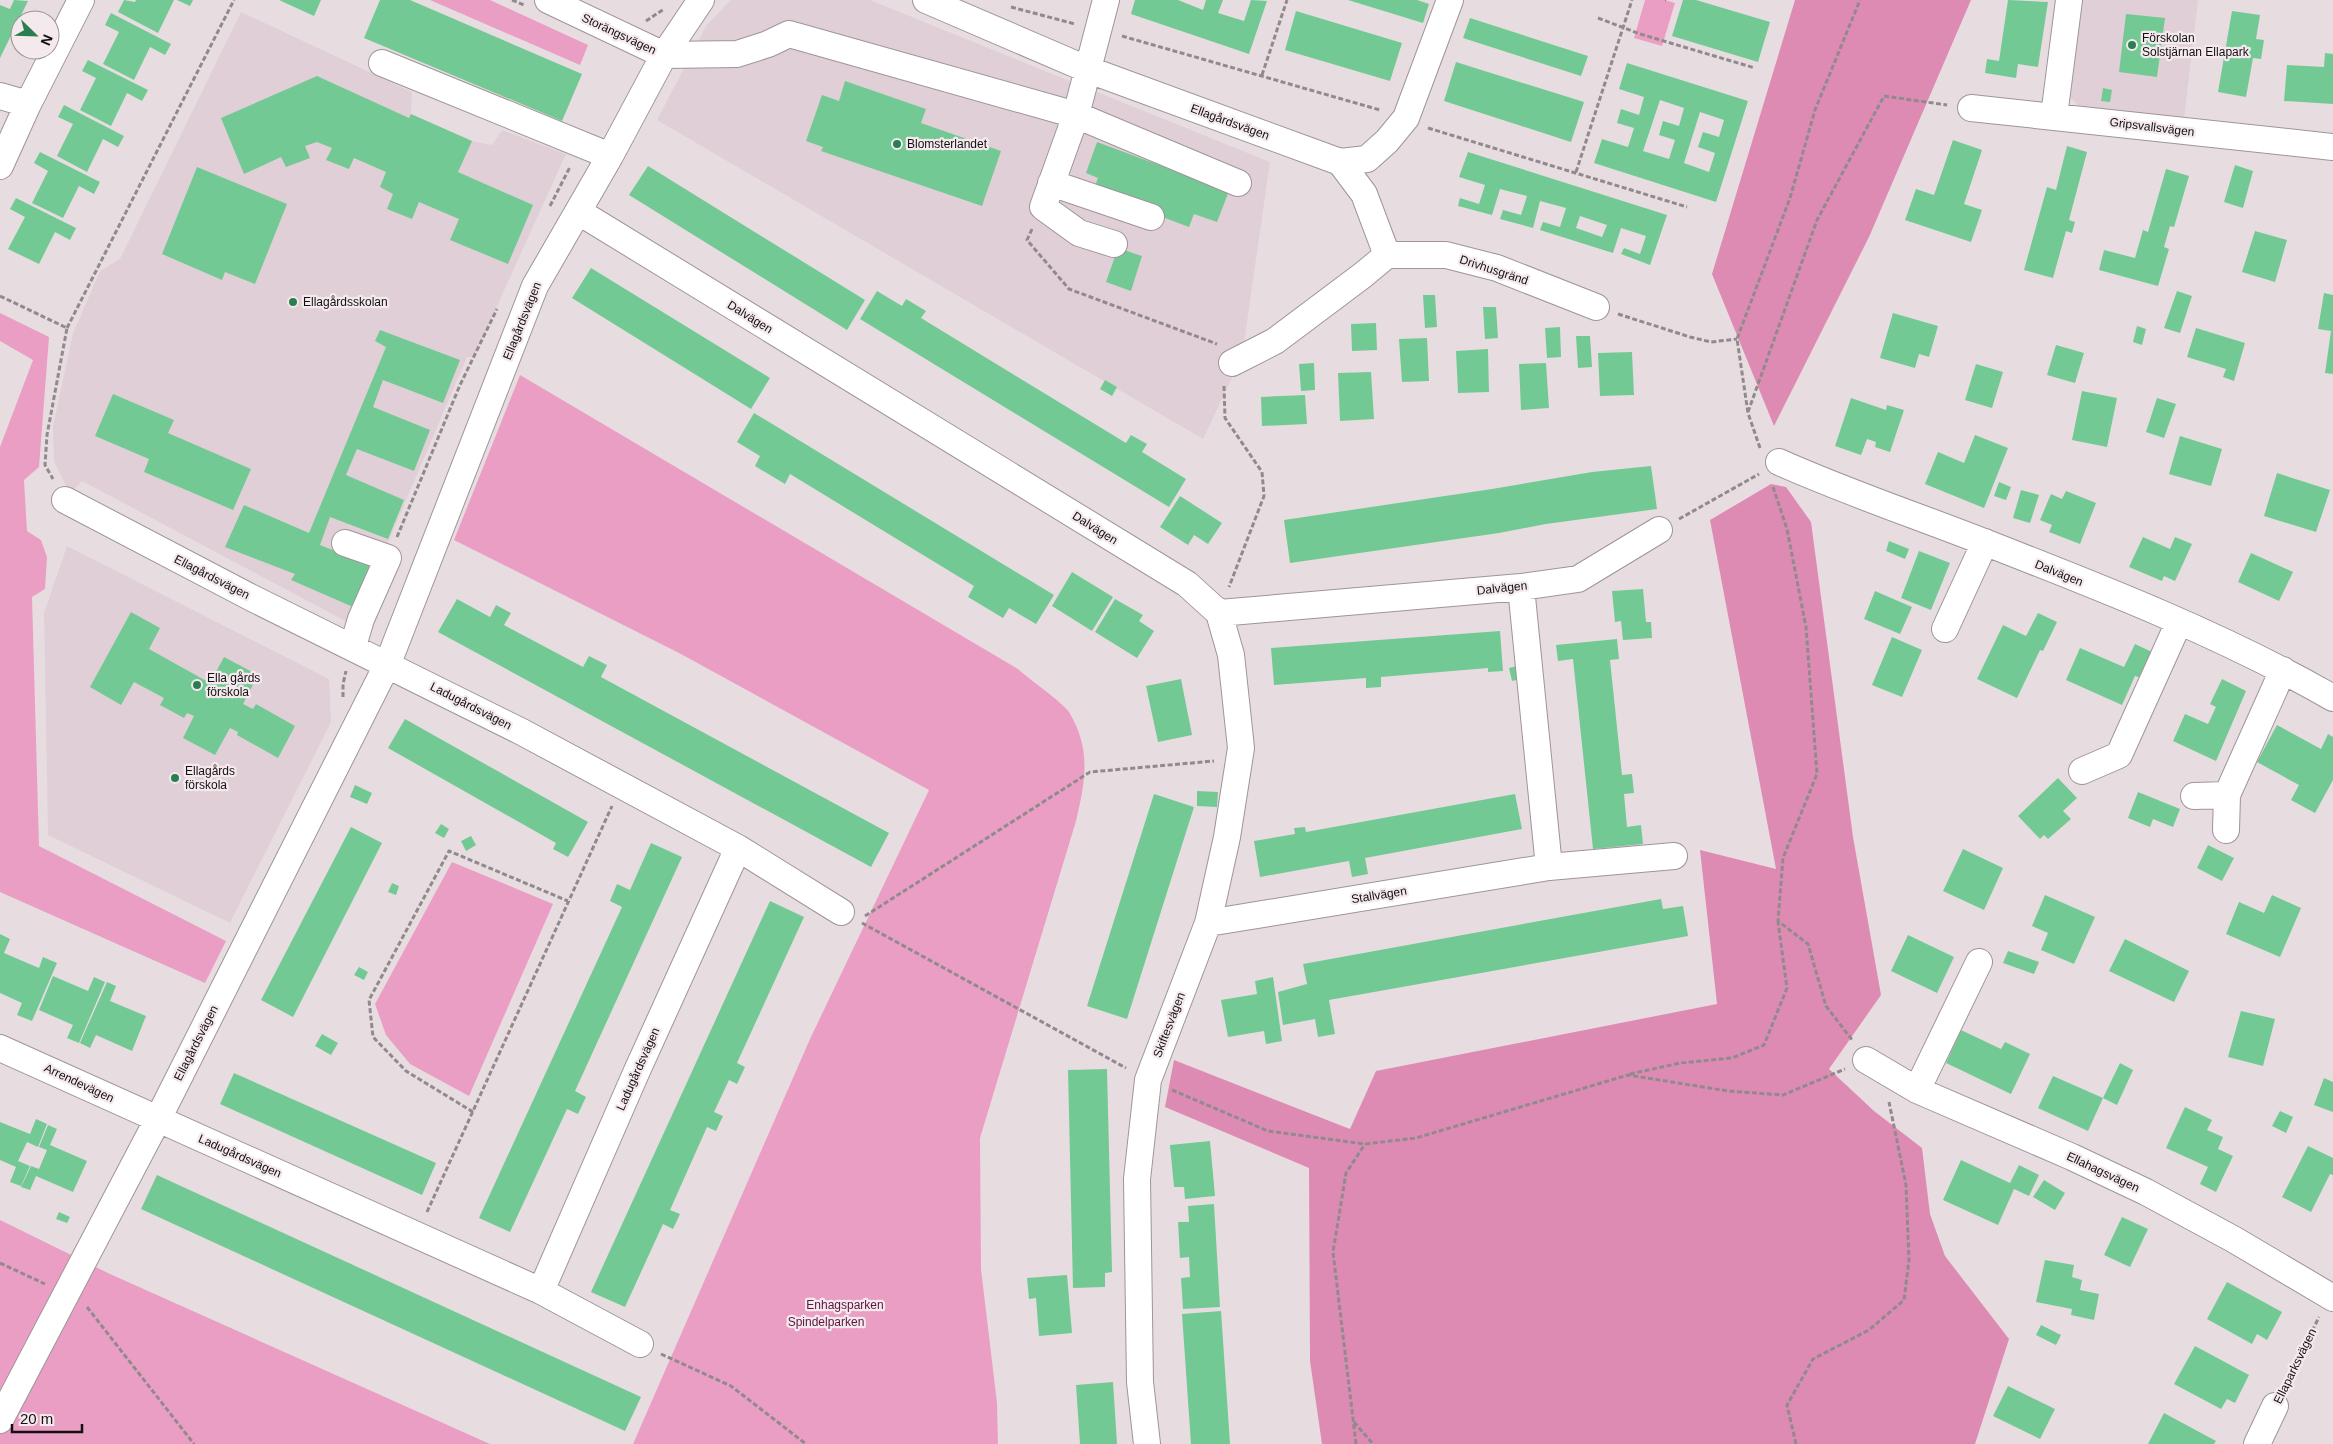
<svg xmlns="http://www.w3.org/2000/svg" width="2333" height="1444" font-family="Arial,sans-serif">
<rect width="100%" height="100%" fill="#e7dde1"/>
<!-- built -->
<path fill="#e1cfd7" d="M731,0H870L1270,162L1242,357L1203,439L657,120L706,26Z
M2077,0H2198L2184,119L2080,108L2064,90Z
M241,12L412,92L411,114L472,141L492,145L502,130L566,154L474,357H467L353,625L82,481L70,494L54,461L53,426L73,333L100,271L120,259Z
M67,546L329,679L331,722L230,923L48,835L44,613Z"/>
<!-- green -->
<path fill="#eb9ec3" d="M430,0H490L588,45L580,65Z
M1645,0H1665L1675,3L1662,46L1634,38Z
M0,313L49,337L39,467L24,480L27,531L41,540L47,557L45,589L32,597L39,846L226,941L205,983L0,892V447L33,360L0,341Z
M520,375L1018,669C1030,680 1061,701 1069,712C1092,750 1085,782 1076,821L980,1138L981,1269L997,1403L998,1444H633L810,1039L929,790L679,653L454,540Z
M452,862L553,904L469,1096L410,1064L386,1035L375,1004Z
M0,1220L110,1274L490,1444H0Z"/>
<!-- forest -->
<path fill="#de8bb4" d="M1795,0H1971L1869,237L1774,426L1712,274Z
M1771,484L1786,487L1811,522L1853,837L1881,995L1829,1069L1874,1111L1922,1148L1930,1214L1945,1256L2009,1339L1975,1444H1322L1310,1361L1309,1168L1165,1107L1174,1060L1350,1129L1376,1071L1717,1004L1700,850L1776,869L1710,520Z"/>
<!-- building -->
<path fill="#73c994" fill-rule="evenodd" d="M14,0L28,1L0,58V5L10,9Z
M124,0L135,2L136,0H174L158,33L118,12Z
M177,0H193L190,6Z
M279,0H321L314,16Z
M380,0H410L582,74L562,121L364,38Z
M1135,0H1178L1203,10L1206,0H1223L1218,13L1244,21L1251,0L1267,1L1249,54L1131,14Z
M1348,0H1417L1429,4L1423,23Z
M1683,0H1696L1770,22L1758,62L1672,36Z
M2008,0L2048,2L2038,67L2018,64L2016,78L1985,73L1987,59L1999,61Z
M1296,11L1402,43L1390,81L1285,50Z
M2232,11L2260,15L2256,39L2264,40L2261,59L2253,58L2246,97L2218,92Z
M111,13L171,44L165,55L150,47L134,80L103,64L119,32L105,25Z
M2126,14L2165,18L2157,77L2119,72Z
M1470,18L1588,56L1581,76L1463,38Z
M2325,53L2333,54V104L2284,101L2287,65L2324,67Z
M88,60L148,90L142,101L127,93L111,126L80,110L96,78L82,71Z
M1456,62L1584,102L1571,142L1444,101Z
M1627,63L1748,101L1716,202L1594,163L1602,139L1628,147L1634,128L1617,123L1621,109L1639,115L1644,97L1619,89ZM1660,100L1684,108L1679,126L1663,121L1659,135L1675,140L1669,159L1643,151ZM1700,112L1724,120L1719,137L1703,132L1698,147L1715,153L1709,172L1684,163Z
M317,76L409,118L411,114L472,141L458,172L533,205L508,264L450,240L459,219L419,202L412,219L387,209L393,194L380,187L386,172L354,158L349,169L326,160L332,148L317,142L305,146L310,158L286,167L281,157L244,174L221,118Z
M845,81L926,109L921,123L1001,151L982,206L821,151L823,147L806,141L822,95L839,101Z
M2103,88L2112,90L2110,102L2101,101Z
M64,105L124,136L118,147L103,139L87,172L57,156L73,124L58,117Z
M1953,140L1982,150L1964,204L1982,210L1971,242L1905,220L1916,189L1934,195Z
M1097,142L1229,191L1217,222L1194,214L1189,227L1093,191L1098,178L1086,173Z
M2067,146L2087,152L2069,220L2075,222L2072,233L2066,231L2053,278L2024,270L2047,187L2056,190Z
M40,152L100,182L94,194L79,186L63,218L32,203L48,171L34,163Z
M1468,152L1667,215L1650,265L1621,254L1624,248L1640,254L1646,236L1621,228L1613,253L1540,230L1543,222L1560,227L1566,208L1540,201L1533,228L1500,219L1503,210L1521,215L1527,196L1500,189L1492,215L1458,206L1460,198L1479,204L1485,185L1459,177ZM1580,216L1607,225L1602,237L1576,228Z
M2235,165L2253,171L2243,208L2224,202Z
M648,166L865,300L847,330L629,195Z
M197,167L287,204L255,284L225,272L222,280L162,254Z
M2166,169L2189,176L2174,227L2170,226L2164,247L2169,249L2158,286L2099,270L2104,250L2135,258L2143,230L2148,232Z
M16,198L76,228L70,240L55,232L39,264L8,249L25,217L10,209Z
M2255,231L2287,240L2275,282L2242,272Z
M1118,248L1142,256L1131,291L1106,282Z
M591,268L770,378L751,409L572,298Z
M877,291L902,306L906,299L926,311L921,318L1126,443L1131,435L1147,444L1142,452L1186,479L1169,507L860,319Z
M2177,291L2192,296L2180,333L2164,328Z
M2324,293L2333,295V374L2325,373L2331,331L2318,329Z
M1423,295H1435L1437,327L1425,328Z
M1483,307H1496L1498,338L1485,339Z
M1893,313L1938,326L1929,357L1919,354L1915,368L1880,358Z
M1376,323L1377,350L1352,351L1351,324Z
M2137,326L2146,329L2142,345L2133,342Z
M1560,327L1561,357L1547,358L1545,328Z
M2196,328L2245,343L2234,381L2223,377L2226,369L2187,357Z
M380,330L460,360L443,403L383,380L373,407L430,430L414,471L357,449L346,475L404,500L388,539L330,517L320,545L379,568L360,610L291,580L295,574L225,547L244,505L309,533L386,347L375,341Z
M1576,336H1590L1592,367L1578,368Z
M1427,338L1429,381L1402,382L1399,339Z
M2056,345L2084,353L2075,383L2047,375Z
M1488,349L1489,392L1458,393L1456,351Z
M1632,352L1634,395L1600,396L1598,353Z
M1314,363L1315,390L1301,391L1299,364Z
M1546,363L1549,408L1521,410L1519,364Z
M1976,364L2003,372L1992,408L1965,400Z
M1371,372L1374,419L1340,421L1338,373Z
M1105,380L1117,387L1112,396L1100,389Z
M2082,391L2117,398L2107,447L2072,440Z
M113,394L174,420L168,433L251,469L233,510L144,472L149,459L95,436Z
M1305,395L1307,424L1262,426L1261,397Z
M1851,398L1886,410L1887,405L1904,410L1890,452L1875,447L1876,442L1867,439L1861,455L1835,446Z
M2157,398L2176,404L2164,438L2146,432Z
M754,413L1054,595L1036,624L1009,608L1003,618L968,597L974,586L790,474L785,484L755,466L760,456L737,442Z
M1975,435L2008,448L1984,508L1925,484L1938,452L1964,463Z
M2180,436L2222,449L2211,486L2169,474Z
M1651,466L1657,509L1546,524L1499,533L1290,563L1284,520L1492,489L1592,472Z
M2277,473L2330,490L2316,532L2264,516Z
M1999,482L2011,487L2006,500L1994,496Z
M2021,490L2039,495L2030,523L2013,518Z
M2066,491L2096,503L2080,544L2049,532L2052,525L2040,520L2051,494L2062,499Z
M1180,496L1222,523L1208,544L1194,535L1188,545L1160,527Z
M2143,537L2170,549L2175,537L2192,544L2175,581L2164,576L2162,581L2129,567Z
M1889,541L1909,549L1905,559L1886,551Z
M1919,551L1950,563L1931,610L1901,598Z
M2251,553L2293,572L2279,601L2238,582Z
M1072,572L1113,597L1092,631L1052,606Z
M1643,589L1646,622H1651L1652,638L1623,640L1621,621L1615,622L1612,591Z
M1875,591L1912,607L1900,634L1864,619Z
M457,599L490,617L496,605L511,613L504,625L583,667L589,656L607,665L601,677L889,833L871,867L438,632Z
M1115,599L1143,615L1139,621L1154,631L1137,658L1095,632Z
M131,612L160,628L149,649L210,683L224,657L258,675L243,704L253,709L256,704L295,726L278,758L237,735L238,732L230,728L215,755L183,738L194,716L187,713L184,718L160,705L164,698L134,682L121,705L90,687Z
M2038,613L2057,622L2043,651L2040,650L2017,698L1977,679L2003,625L2026,636Z
M1500,631L1503,671L1488,672V668L1381,677V687L1366,688V678L1274,685L1271,648Z
M1892,637L1922,650L1902,697L1872,685Z
M1617,639L1619,659L1610,660L1622,775L1632,774L1634,793L1624,794L1627,827L1641,825L1643,844L1593,849L1573,659L1558,661L1556,645Z
M2135,644L2152,652L2141,678L2135,676L2122,705L2066,680L2080,648L2124,667Z
M1517,666L1520,679L1512,681L1509,668Z
M1181,679L1192,735L1158,742L1146,686Z
M2222,679L2246,691L2216,761L2173,741L2185,714L2208,724L2216,707L2210,704Z
M405,719L588,822L568,857L553,849L556,843L388,748Z
M2277,725L2321,749L2328,734L2333,737V780L2315,813L2291,800L2299,785L2257,762Z
M2058,778L2077,798L2063,811L2071,819L2048,839L2044,835L2040,839L2018,816Z
M355,785L372,793L367,804L350,797Z
M1197,791L1218,792L1217,807L1197,806Z
M2138,792L2180,809L2173,827L2153,819L2150,827L2128,818Z
M1154,794L1194,807L1127,1019L1087,1006Z
M1515,794L1522,829L1365,858L1368,874L1352,877L1349,861L1260,877L1254,841L1295,834L1294,828L1305,827L1306,832Z
M441,824L449,829L444,838L435,833Z
M351,827L382,843L293,1017L261,1000Z
M471,836L476,845L466,851L461,841Z
M651,843L682,857L575,1091L586,1097L578,1114L567,1109L510,1232L479,1218L622,907L610,901L617,884L630,890Z
M2208,845L2234,858L2222,881L2197,868Z
M1963,849L2003,868L1984,910L1943,891Z
M392,883L399,886L396,895L388,892Z
M2045,895L2095,917L2074,964L2041,950L2048,933L2032,926Z
M2272,895L2301,908L2280,957L2226,934L2239,902L2264,913Z
M1661,899L1663,909L1683,906L1688,936L1329,1000L1335,1034L1318,1037L1315,1019L1283,1025L1278,992L1307,984L1303,964Z
M770,901L804,917L737,1063L745,1067L737,1084L729,1080L714,1112L723,1116L716,1131L707,1127L670,1210L680,1214L673,1229L663,1224L625,1307L591,1292Z
M0,934L10,939L4,953L39,968L43,957L57,963L32,1021L17,1015L22,1003L0,993Z
M1908,935L1954,957L1937,993L1891,971Z
M2125,939L2189,971L2174,1002L2109,971Z
M2008,951L2039,962L2034,974L2003,963Z
M359,967L368,972L364,980L354,975Z
M53,976L88,991L94,977L105,982L79,1043L67,1038L73,1025L39,1010Z
M1273,977L1282,1041L1266,1044L1264,1031L1228,1037L1221,1000L1257,994L1255,981Z
M107,982L116,986L110,1001L146,1016L132,1051L96,1035L90,1048L80,1043Z
M2241,1011L2275,1019L2263,1066L2228,1057Z
M1961,1030L2001,1049L2005,1042L2030,1054L2011,1094L1946,1063Z
M322,1034L338,1043L331,1055L315,1046Z
M2120,1063L2133,1070L2117,1105L2103,1098Z
M1107,1069L1112,1272L1105,1273V1287L1073,1288L1068,1070Z
M234,1073L436,1163L422,1195L220,1104Z
M2053,1076L2103,1098L2088,1131L2038,1108Z
M2324,1078L2333,1082V1112L2314,1105Z
M2185,1107L2212,1120L2207,1130L2223,1137L2218,1149L2233,1156L2216,1192L2200,1184L2208,1167L2166,1148Z
M2280,1111L2293,1117L2286,1133L2272,1126Z
M36,1119L47,1124L38,1147L27,1142L18,1161L30,1166L21,1186L10,1182L16,1167L0,1160V1122L30,1134Z
M48,1125L57,1129L50,1145L87,1161L73,1192L36,1176L30,1190L21,1187L31,1166L39,1169L47,1150L39,1147Z
M1210,1141L1215,1196L1185,1199L1184,1187H1174L1170,1145Z
M2308,1146L2333,1158V1175L2330,1174L2311,1212L2282,1197Z
M1961,1160L2010,1183L2019,1165L2039,1175L2029,1196L2014,1189L1998,1225L1943,1200Z
M157,1175L641,1397L625,1431L141,1209Z
M2044,1180L2065,1193L2055,1210L2033,1197Z
M1214,1204L1220,1307L1183,1309L1181,1278L1190,1277L1189,1257L1180,1258L1178,1222H1189L1188,1206Z
M59,1212L70,1217L67,1223L56,1219Z
M2122,1217L2148,1229L2130,1267L2104,1255Z
M2045,1260L2074,1265L2072,1277L2082,1280L2080,1290L2099,1294L2094,1320L2071,1315L2072,1309L2036,1302Z
M1067,1275L1072,1333L1039,1336L1036,1298L1029,1299L1027,1278Z
M2227,1282L2282,1312L2267,1340L2257,1334L2252,1344L2207,1319Z
M1221,1311L1230,1444H1191L1182,1314Z
M2041,1325L2061,1335L2056,1345L2036,1335Z
M2195,1346L2249,1375L2235,1403L2227,1399L2221,1409L2174,1384Z
M1113,1382L1117,1444H1080L1076,1385Z
M2008,1386L2055,1409L2040,1439L1993,1416Z
M2164,1413L2216,1441L2214,1444H2148Z"/>
<g fill="none" stroke-linecap="round" stroke-linejoin="round">
<defs>
<path id="minor" d="M548,0L664,55L737,54L768,44L789,34L1076,115L1238,183
M926,0L1089,70L1340,162L1367,159L1387,141L1406,118L1450,0
M1106,0L1076,115L1043,207L1079,233L1114,244
M382,63L610,156
M0,96L28,104L81,0
M1971,108L2333,147
M2054,116L2069,0
M1340,162L1364,194L1387,255H1446L1497,268L1596,307
M0,166L28,104
M1051,183L1151,217
M579,212L1187,584L1219,613L1521,587L1578,579L1659,530
M1232,363L1275,341L1363,275L1387,255
M1779,462C1846,492 1915,515 1984,542C2102,588 2223,635 2333,698
M345,543L388,558L361,619L353,646
M1945,629L1985,542
M2082,771L2119,755L2179,622
M2194,796L2227,795L2283,670
M2226,830L2227,795
M738,848L841,912
M1549,867L1674,856
M1208,923L1549,867L1521,587
M0,1048L541,1291L636,1073L738,848L522,732L254,599L65,500
M1866,1060L1917,1090L2072,1157L2146,1192L2233,1239L2333,1298
M1917,1090L1979,962
M541,1291L640,1344
M0,1420L158,1119L388,663L535,286L610,156L664,55L701,0
M1147,1444L1140,1382L1137,1179L1148,1080L1208,923L1227,837L1241,748L1231,655L1219,613
M2257,1444L2275,1406"/>
</defs>
<!-- minor casing -->
<use href="#minor" stroke="#9e9499" stroke-width="28"/>
<!-- path -->
<path stroke="#918a8d" stroke-width="3" stroke-dasharray="5 2.5" stroke-linecap="butt" d="M512,0L524,5
M1665,0H1666
M1011,7L1075,24
M1598,18L1640,34L1755,68
M646,21L664,9
M1122,36L1380,110
M1262,75L1287,0
M1428,128L1687,207
M1576,172L1632,0
M550,206L570,167
M1032,229L1027,240L1069,289L1217,344
M0,296L67,328L47,435L45,465L53,479
M1618,314L1690,337L1711,342L1737,339
M67,328L234,0
M1224,386L1225,418L1262,472L1264,496L1229,587
M1748,412L1817,220L1884,96L1947,105
M1760,448L1748,413L1737,339L1790,198L1815,110L1860,0
M1773,487L1787,529L1806,627L1817,774L1783,858L1778,921L1808,944L1826,1006L1853,1041
M1679,519L1759,474
M397,537L460,385L497,309
M343,697V684L346,671
M865,916L1090,772L1214,761
M862,923L1126,1068
M1630,1074L1680,1063L1732,1058L1764,1045L1787,988L1778,922
M1172,1090L1268,1131L1365,1144L1416,1138L1628,1075L1728,1091L1783,1095L1845,1069
M473,1112L406,1071L373,1037L369,1000L449,851L568,901
M427,1212L612,806
M0,1263L45,1284
M87,1307L194,1444
M661,1354L731,1386L806,1444
M2286,1385L2319,1317
M1354,1422L1373,1444
M1356,1444L1333,1252L1346,1173L1365,1144
M1796,1444L1787,1405L1813,1359L1869,1330L1904,1300L1909,1260L1906,1185L1889,1102"/>
<!-- minor -->
<use href="#minor" stroke="#fff" stroke-width="26"/>
</g>
<!-- markers -->
<g fill="#2b7e51" stroke="#f4eaee" stroke-width="2">
<circle cx="2132" cy="45" r="5"/>
<circle cx="897" cy="144" r="5"/>
<circle cx="293" cy="302" r="5"/>
<circle cx="197" cy="685" r="5"/>
<circle cx="175" cy="778" r="5"/>
</g>
<g text-anchor="middle" stroke-width="4.5" stroke-linejoin="round" paint-order="stroke">
<!-- street labels -->
<g font-size="12" fill="#141012" stroke="#f4eaee">
<text transform="translate(619 34) rotate(25)" y="4">Storängsvägen</text>
<text transform="translate(1230 122) rotate(20)" y="4">Ellagårdsvägen</text>
<text transform="translate(2152 127) rotate(7)" y="4">Gripsvallsvägen</text>
<text transform="translate(1494 270) rotate(18)" y="4">Drivhusgränd</text>
<text transform="translate(750 317) rotate(32)" y="4">Dalvägen</text>
<text transform="translate(522 321) rotate(-68)" y="4">Ellagårdsvägen</text>
<text transform="translate(1095 528) rotate(32)" y="4">Dalvägen</text>
<text transform="translate(2059 573) rotate(22)" y="4">Dalvägen</text>
<text transform="translate(212 577) rotate(27)" y="4">Ellagårdsvägen</text>
<text transform="translate(1502 588) rotate(-6)" y="4">Dalvägen</text>
<text transform="translate(471 706) rotate(27)" y="4">Ladugårdsvägen</text>
<text transform="translate(1379 895) rotate(-9)" y="4">Stallvägen</text>
<text transform="translate(1169 1025) rotate(-69)" y="4">Skiftesvägen</text>
<text transform="translate(196 1043) rotate(-63)" y="4">Ellagårdsvägen</text>
<text transform="translate(638 1069) rotate(-66)" y="4">Ladugårdsvägen</text>
<text transform="translate(79 1083) rotate(25)" y="4">Arrendevägen</text>
<text transform="translate(240 1156) rotate(24)" y="4">Ladugårdsvägen</text>
<text transform="translate(2103 1172) rotate(25)" y="4">Ellahagsvägen</text>
<text transform="translate(2295 1366) rotate(-64)" y="4">Ellaparksvägen</text>
</g>
<!-- poi labels -->
<g font-size="12" fill="#141012" stroke="#f4eaee" text-anchor="start">
<text x="2142" y="42">Förskolan<tspan x="2142" dy="14">Solstjärnan Ellapark</tspan></text>
<text x="907" y="148">Blomsterlandet</text>
<text x="303" y="306">Ellagårdsskolan</text>
<text x="207" y="682">Ella gårds<tspan x="207" dy="14">förskola</tspan></text>
<text x="185" y="775">Ellagårds<tspan x="185" dy="14">förskola</tspan></text>
</g>
<!-- park labels -->
<g font-size="12" fill="#5c133e" stroke="#f4eaee">
<text x="845" y="1309">Enhagsparken</text>
<text x="826" y="1326">Spindelparken</text>
</g>
</g>
<!-- north arrow -->
<g transform="translate(35 35) rotate(113)"><circle r="24" fill="#f4eaee" stroke="#9a9396"/>
<path d="M0-4L9 19L0 12L-9 19Z" fill="#2b7e51"/>
<text y="-8" font-size="14" font-weight="bold" text-anchor="middle" fill="#141012">N</text>
</g>
<!-- scale -->
<path d="M12 1424v8h70v-8" fill="none" stroke="#141012" stroke-width="2.5"/>
<text x="20" y="1424" font-size="15" fill="#141012" stroke="#f4eaee" stroke-width="4" paint-order="stroke">20 m</text>
</svg>
